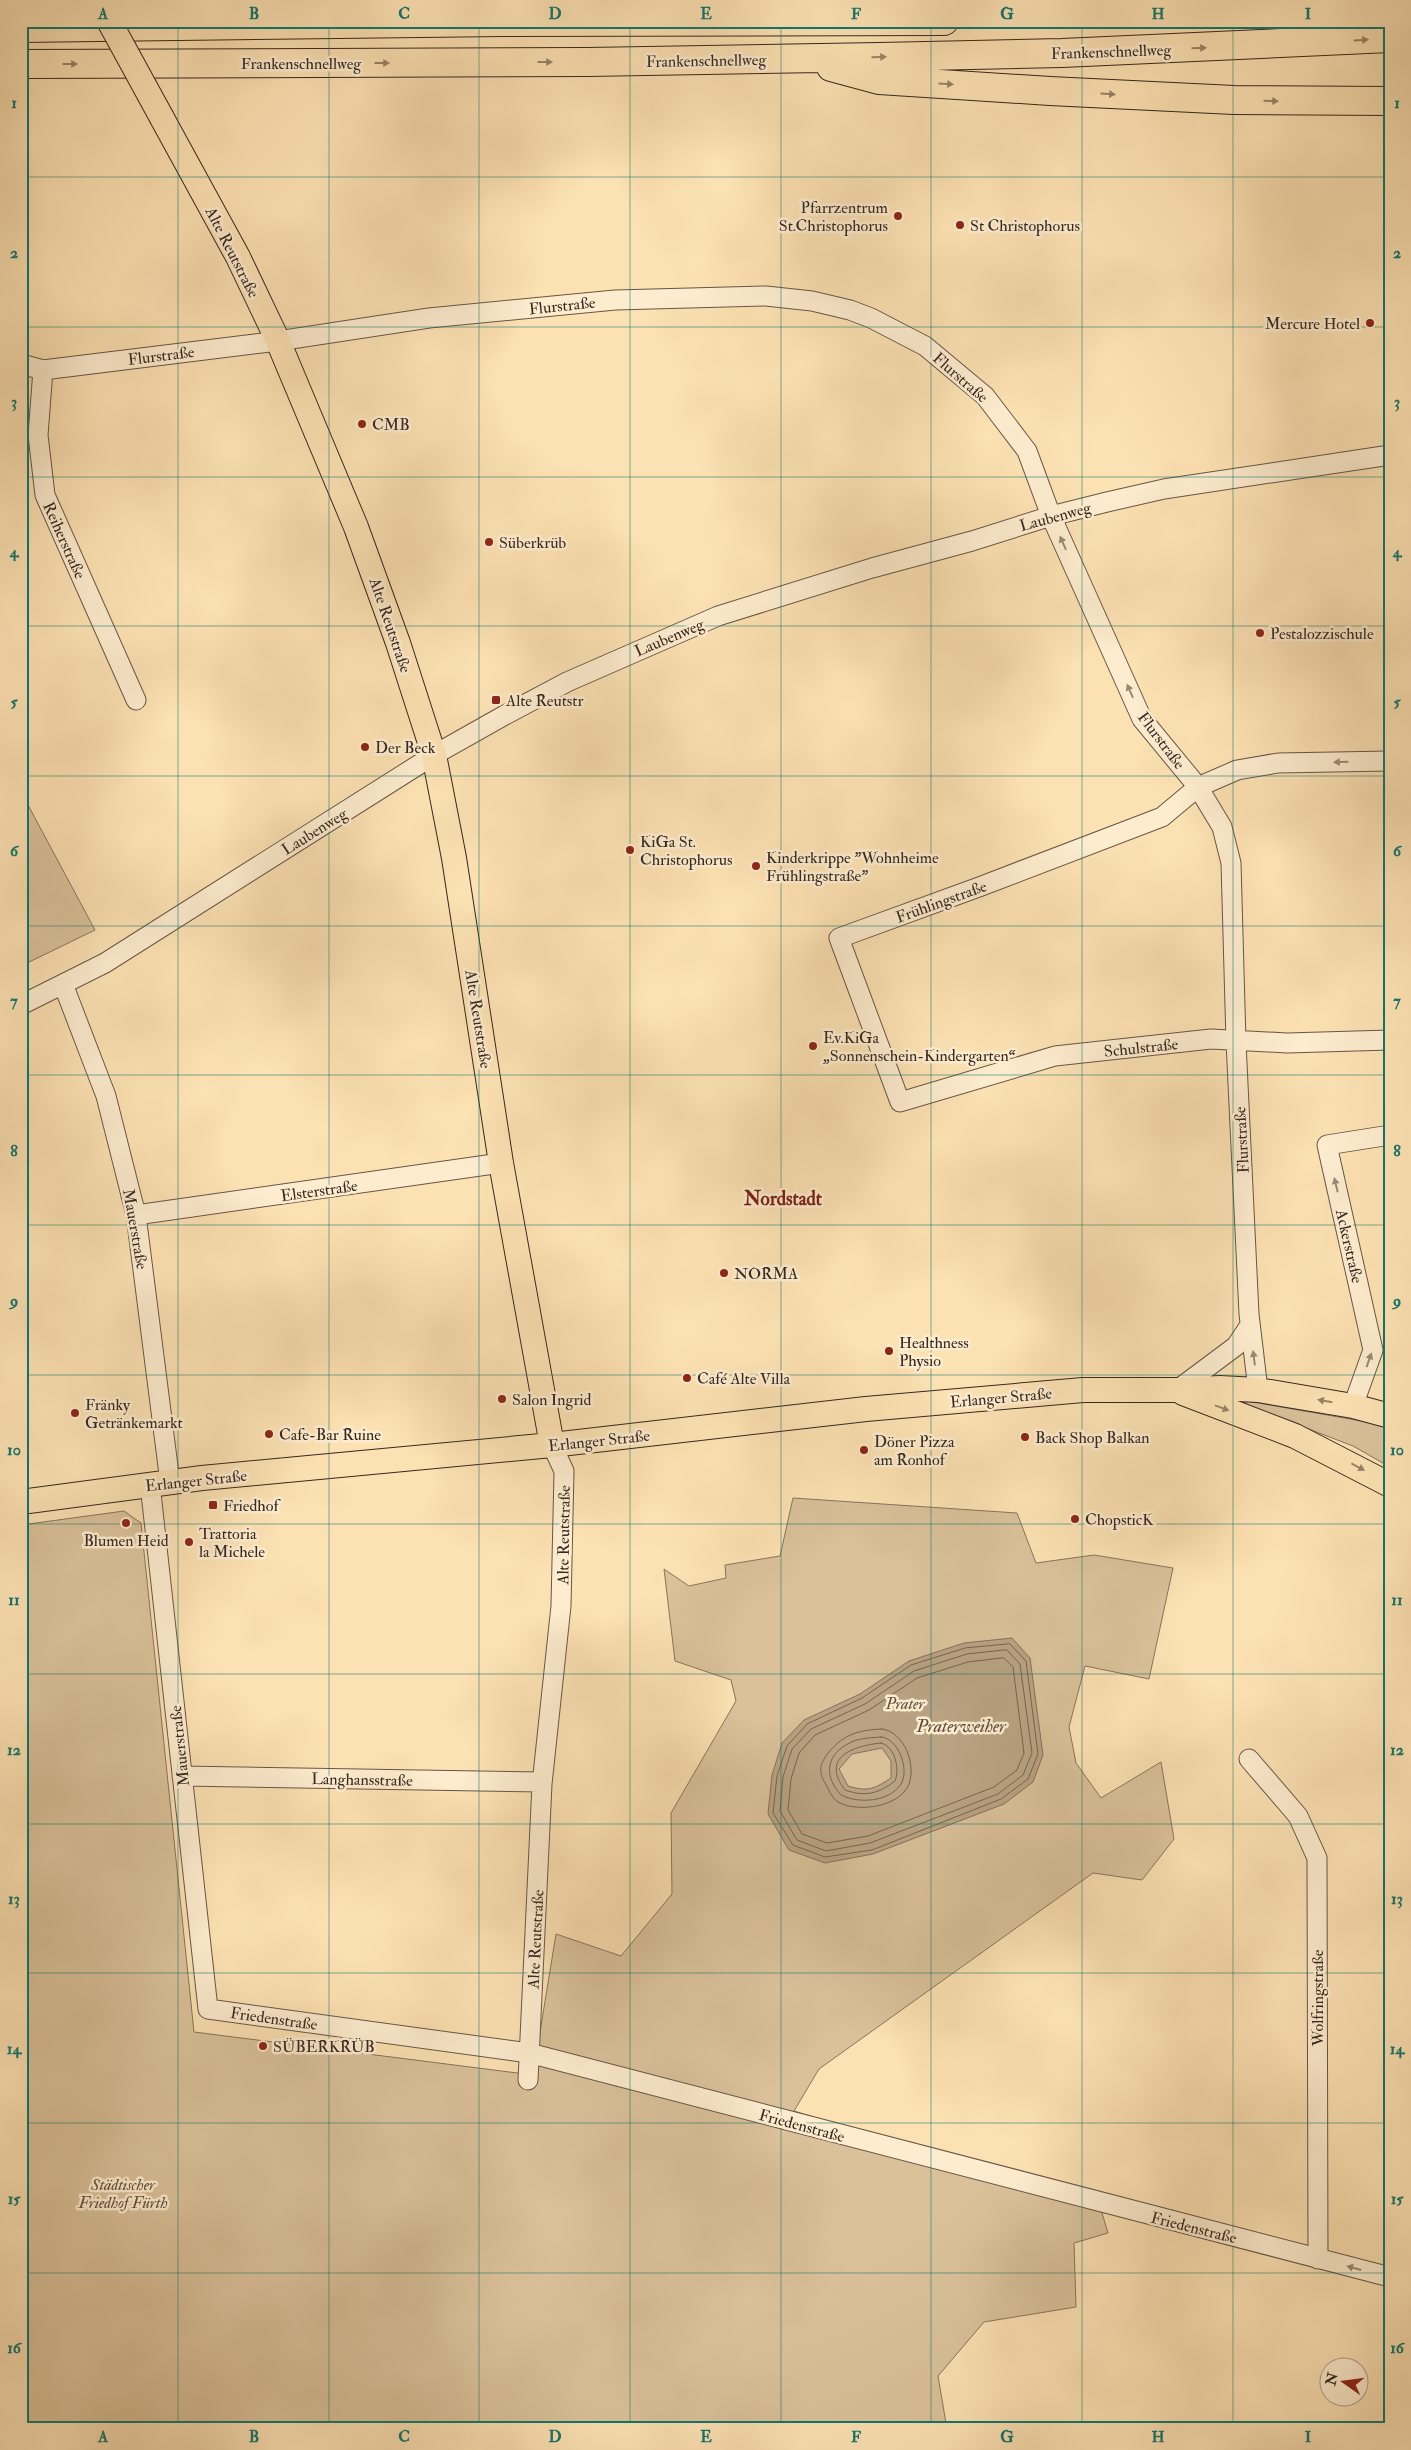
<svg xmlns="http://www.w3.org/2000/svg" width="1411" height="2450" font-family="'IM FELL Double Pica',serif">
<rect width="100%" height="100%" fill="#fce1b3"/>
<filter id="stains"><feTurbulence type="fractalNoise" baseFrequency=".004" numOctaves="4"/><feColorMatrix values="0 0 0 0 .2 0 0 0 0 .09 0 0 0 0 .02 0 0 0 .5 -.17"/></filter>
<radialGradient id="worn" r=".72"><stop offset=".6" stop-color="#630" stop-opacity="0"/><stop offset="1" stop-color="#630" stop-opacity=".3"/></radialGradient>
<!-- green -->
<path fill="#dac19a" stroke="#88745e" d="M21,792L95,930L21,966Z
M1247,1401L1390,1426V1467L1353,1446L1246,1405Z
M793,1498L1017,1513L1036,1563L1094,1555L1173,1568L1149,1679L1085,1666L1069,1727L1076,1763L1101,1798L1161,1762L1174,1839L1142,1880L1093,1873L819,2069L794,2111L1099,2203L1108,2233L1074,2243L1076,2307L984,2322L938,2376L947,2429H21V1525L124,1511L141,1523L194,2032L533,2075L556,1934L621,1956L672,1894L671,1813L736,1701L731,1680L675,1661L664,1569L689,1586L726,1578L725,1565L780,1556Z"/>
<!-- water -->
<path fill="#b8a281" stroke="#84715b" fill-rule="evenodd" d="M1012,1638L1030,1658L1043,1755L1033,1782L1004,1804L873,1854L825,1863L789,1850L768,1814L772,1775L782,1743L804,1720L860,1694L909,1661L964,1643ZM882,1748L891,1761V1778C874,1789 868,1792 848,1786L839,1769L852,1754Z"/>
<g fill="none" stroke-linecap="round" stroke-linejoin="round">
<!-- shore -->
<path stroke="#766451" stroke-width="1" d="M1010,1644L1026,1661L1038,1754L1028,1779L1001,1799L872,1850L825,1857L793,1845L773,1813L777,1776L787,1746L807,1724L862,1698L911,1665L965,1648Z
M1007,1650L1020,1664L1032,1753L1023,1775L998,1794L870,1843L826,1851L797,1840L780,1811L783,1777L792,1749L811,1729L865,1704L914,1671L967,1654Z
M1004,1658L1013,1667L1024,1753L1017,1770L994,1787L868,1836L827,1843L802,1834L788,1810L791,1779L799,1753L815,1735L869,1710L917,1678L968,1662Z
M882,1729C905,1732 916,1765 909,1784C900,1807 858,1813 838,1802C832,1798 829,1790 825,1783C818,1771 820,1763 829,1752C844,1734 859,1730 882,1729Z
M881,1737C898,1738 910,1769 901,1784C889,1802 859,1804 841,1795C825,1778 825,1757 846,1745C856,1738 869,1738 881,1737Z
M881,1743C895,1746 900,1769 895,1781C878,1794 865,1797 845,1790C820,1757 853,1746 881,1743Z"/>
<defs>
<path id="minor" d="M21,364L43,370L278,341L429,318L615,300L766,296L812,301L850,310L871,318L925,346L985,396L1027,451L1051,516L1142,719L1198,787L1222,827L1231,863L1236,1042L1249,1314L1258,1390
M43,370L38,435L45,495L136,700
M1390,761L1278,763L1237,770L1198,787L1162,817L979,887L839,938L900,1102L1055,1056L1211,1039L1287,1043L1390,1040
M63,984L106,1096L136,1215L170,1482
M21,1005L105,963L434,755L505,715L567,682L718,616L872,568L972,541L1051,516L1107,502L1164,489L1390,455
M136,1215L501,1163
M1177,1390L1236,1346L1250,1325
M1353,1406L1373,1350L1327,1145L1390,1135
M150,1484L208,2009L529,2053L1390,2277
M1249,1759L1298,1816L1317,1858L1318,2259
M182,1776L542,1782
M528,2080L542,1784L561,1606L564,1471L552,1445"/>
<path id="major" d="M162,118L238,257L278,341L356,527L398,643L434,755L454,858L501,1163L552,1445
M1183,1393L1295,1436L1390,1485
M21,1502L202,1478L552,1445L866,1409L1083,1390H1177L1220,1388L1258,1390L1353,1406L1390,1416"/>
<path id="highway" d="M21,28L503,22L944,21
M21,64L587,62L879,57L1062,53L1390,38
M831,67L879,80L1050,91L1234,100L1390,101"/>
</defs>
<!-- minor casing -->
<use href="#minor" stroke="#675646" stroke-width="21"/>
<!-- major casing -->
<use href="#major" stroke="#352721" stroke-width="26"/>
<!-- highway casing -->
<use href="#highway" stroke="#352721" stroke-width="30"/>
<!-- minor -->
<use href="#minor" stroke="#fdecce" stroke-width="19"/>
<!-- major -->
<use href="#major" stroke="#fce1b3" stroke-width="24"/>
<!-- highway -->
<use href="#highway" stroke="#fce1b3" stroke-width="28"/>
<defs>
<path id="major-bridge" d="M109,21L162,118"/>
</defs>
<!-- major-bridge casing -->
<use href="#major-bridge" stroke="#352721" stroke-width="26" stroke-linecap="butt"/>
<!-- major-bridge -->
<use href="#major-bridge" stroke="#fce1b3" stroke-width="24"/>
</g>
<!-- one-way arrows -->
<defs><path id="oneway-solid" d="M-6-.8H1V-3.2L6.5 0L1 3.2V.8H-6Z" transform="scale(1.25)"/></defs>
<g fill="#98846a">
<use href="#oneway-solid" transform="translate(1361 40) rotate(-3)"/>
<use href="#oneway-solid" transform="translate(1199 48) rotate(-2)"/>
<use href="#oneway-solid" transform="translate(879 57) rotate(-1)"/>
<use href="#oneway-solid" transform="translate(545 62)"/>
<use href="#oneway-solid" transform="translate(382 63)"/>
<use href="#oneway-solid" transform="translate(70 64)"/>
<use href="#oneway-solid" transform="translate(946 84) rotate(4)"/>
<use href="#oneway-solid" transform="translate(1108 94) rotate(3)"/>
<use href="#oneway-solid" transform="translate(1271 101) rotate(1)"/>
<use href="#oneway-solid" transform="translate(1325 1401) rotate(-170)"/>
<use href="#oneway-solid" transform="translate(1222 1408) rotate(20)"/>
<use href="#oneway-solid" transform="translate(1358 1467) rotate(28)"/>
</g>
<g fill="#998a78">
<use href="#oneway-solid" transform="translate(1063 543) rotate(-114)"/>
<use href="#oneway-solid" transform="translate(1130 691) rotate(-114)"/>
<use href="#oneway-solid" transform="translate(1341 762) rotate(179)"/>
<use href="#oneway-solid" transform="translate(1336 1185) rotate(-103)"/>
<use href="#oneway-solid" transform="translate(1254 1358) rotate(-97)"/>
<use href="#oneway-solid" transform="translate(1369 1360) rotate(-71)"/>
<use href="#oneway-solid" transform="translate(1354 2268) rotate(-165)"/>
</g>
<!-- grid -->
<path fill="none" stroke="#0f766e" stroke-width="1" stroke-opacity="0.55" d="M178,21V2429M329,21V2429M479,21V2429M630,21V2429M781,21V2429M931,21V2429M1082,21V2429M1233,21V2429M21,177H1390M21,327H1390M21,477H1390M21,626H1390M21,776H1390M21,926H1390M21,1075H1390M21,1225H1390M21,1375H1390M21,1524H1390M21,1674H1390M21,1824H1390M21,1973H1390M21,2123H1390M21,2273H1390"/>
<!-- markers -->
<g fill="#8f2418" stroke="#fdecce" stroke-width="2">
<circle cx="898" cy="216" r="5"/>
<circle cx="960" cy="225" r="5"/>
<circle cx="1370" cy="323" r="5"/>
<circle cx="362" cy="424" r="5"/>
<circle cx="489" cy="542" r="5"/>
<circle cx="1260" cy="633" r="5"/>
<rect x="491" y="695" width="10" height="10" rx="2.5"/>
<circle cx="365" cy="747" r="5"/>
<circle cx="630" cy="850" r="5"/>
<circle cx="756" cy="866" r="5"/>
<circle cx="813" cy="1046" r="5"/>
<circle cx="724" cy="1273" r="5"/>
<circle cx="889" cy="1351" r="5"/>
<circle cx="687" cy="1378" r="5"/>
<circle cx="502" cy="1399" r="5"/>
<circle cx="75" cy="1413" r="5"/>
<circle cx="269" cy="1434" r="5"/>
<circle cx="1025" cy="1437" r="5"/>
<circle cx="864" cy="1450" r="5"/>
<rect x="208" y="1500" width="10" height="10" rx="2.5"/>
<circle cx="1075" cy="1519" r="5"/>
<circle cx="126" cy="1523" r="5"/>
<circle cx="189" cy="1542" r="5"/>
<circle cx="263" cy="2046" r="5"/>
</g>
<g text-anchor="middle" stroke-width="5" stroke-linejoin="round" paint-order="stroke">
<!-- street labels -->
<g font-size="16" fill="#352721" stroke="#fdecce">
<text transform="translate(1111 51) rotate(-2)" y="6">Frankenschnellweg</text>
<text transform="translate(706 60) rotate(-1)" y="6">Frankenschnellweg</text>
<text x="301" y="69">Frankenschnellweg</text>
<text transform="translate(233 252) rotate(63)" y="6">Alte Reutstraße</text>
<text transform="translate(562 305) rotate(-6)" y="6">Flurstraße</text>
<text transform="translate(161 355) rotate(-7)" y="6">Flurstraße</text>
<text transform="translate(961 377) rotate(41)" y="6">Flurstraße</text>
<text transform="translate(1055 516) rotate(-15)" y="6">Laubenweg</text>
<text transform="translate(65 540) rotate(66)" y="6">Reiherstraße</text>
<text transform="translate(391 625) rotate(71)" y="6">Alte Reutstraße</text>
<text transform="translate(669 637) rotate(-23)" y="6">Laubenweg</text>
<text transform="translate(1162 740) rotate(53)" y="6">Flurstraße</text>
<text transform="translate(314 831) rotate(-32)" y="6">Laubenweg</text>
<text transform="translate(941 901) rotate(-20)" y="6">Frühlingstraße</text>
<text transform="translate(479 1019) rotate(81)" y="6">Alte Reutstraße</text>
<text transform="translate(1141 1047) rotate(-6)" y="6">Schulstraße</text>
<text transform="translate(1241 1140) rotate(-93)" y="6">Flurstraße</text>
<text transform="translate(319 1190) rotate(-8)" y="6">Elsterstraße</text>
<text transform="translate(136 1229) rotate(80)" y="6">Mauerstraße</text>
<text transform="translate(1350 1246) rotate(77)" y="6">Ackerstraße</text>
<text transform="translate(1001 1397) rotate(-5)" y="6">Erlanger Straße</text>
<text transform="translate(599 1440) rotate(-6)" y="6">Erlanger Straße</text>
<text transform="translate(196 1480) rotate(-6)" y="6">Erlanger Straße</text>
<text transform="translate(563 1535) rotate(-89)" y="6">Alte Reutstraße</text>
<text transform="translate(179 1746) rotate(-96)" y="6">Mauerstraße</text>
<text transform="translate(362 1779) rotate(1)" y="6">Langhansstraße</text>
<text transform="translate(535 1939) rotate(-87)" y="6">Alte Reutstraße</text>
<text transform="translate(1317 1998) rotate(-90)" y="6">Wolfringstraße</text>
<text transform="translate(274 2018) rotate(8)" y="6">Friedenstraße</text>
<text transform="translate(802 2125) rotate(15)" y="6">Friedenstraße</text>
<text transform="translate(1194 2227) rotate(14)" y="6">Friedenstraße</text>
</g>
<!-- poi labels -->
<g font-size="16" fill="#352721" stroke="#fdecce" text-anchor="start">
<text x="888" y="213" text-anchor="end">Pfarrzentrum<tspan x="888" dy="18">St.Christophorus</tspan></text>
<text x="970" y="231">St Christophorus</text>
<text x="1360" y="329" text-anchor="end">Mercure Hotel</text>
<text x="372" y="430">CMB</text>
<text x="499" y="548">Süberkrüb</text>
<text x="1270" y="639">Pestalozzischule</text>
<text x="506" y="706">Alte Reutstr</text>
<text x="375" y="753">Der Beck</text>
<text x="640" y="847">KiGa St.<tspan x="640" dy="18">Christophorus</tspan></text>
<text x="766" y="863">Kinderkrippe "Wohnheime<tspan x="766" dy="18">Frühlingstraße"</tspan></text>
<text x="823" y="1043">Ev.KiGa<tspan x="823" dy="18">„Sonnenschein-Kindergarten“</tspan></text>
<text x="734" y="1279">NORMA</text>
<text x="899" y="1348">Healthness<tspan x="899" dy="18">Physio</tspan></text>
<text x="697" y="1384">Café Alte Villa</text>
<text x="512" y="1405">Salon Ingrid</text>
<text x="85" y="1410">Fränky<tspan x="85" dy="18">Getränkemarkt</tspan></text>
<text x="279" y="1440">Cafe-Bar Ruine</text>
<text x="1035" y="1443">Back Shop Balkan</text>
<text x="874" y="1447">Döner Pizza<tspan x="874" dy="18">am Ronhof</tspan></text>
<text x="223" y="1511">Friedhof</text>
<text x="1085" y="1525">ChopsticK</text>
<text x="199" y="1539">Trattoria<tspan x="199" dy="18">la Michele</tspan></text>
<text x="126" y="1546" text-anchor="middle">Blumen Heid</text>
<text x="273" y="2052">SÜBERKRÜB</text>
</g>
<!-- park labels -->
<g font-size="16" font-style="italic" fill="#5e4e3f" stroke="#fdecce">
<text x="905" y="1709">Prater</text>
<text x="123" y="2190">Städtischer<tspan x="123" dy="18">Friedhof Fürth</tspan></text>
</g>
<!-- water labels -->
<g font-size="18" font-style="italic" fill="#5c4c3e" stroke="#fdecce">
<text x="961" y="1732">Praterweiher</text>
</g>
<!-- quarter labels -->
<g font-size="19" font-weight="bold" fill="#7a1f14" stroke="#fdecce">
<text x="783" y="1205">Nordstadt</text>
</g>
</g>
<!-- margin -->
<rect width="1411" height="2450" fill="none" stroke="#fce1b3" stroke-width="55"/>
<!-- north arrow -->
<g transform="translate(1344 2382) rotate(284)"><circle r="24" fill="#fdecce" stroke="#ad9d89"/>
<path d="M0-4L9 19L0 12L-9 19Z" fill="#8f2418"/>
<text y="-8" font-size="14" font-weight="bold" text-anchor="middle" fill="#352721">N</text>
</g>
<rect x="28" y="28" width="1356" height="2394" fill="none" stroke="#0f766e" stroke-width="2"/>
<g font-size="16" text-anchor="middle" font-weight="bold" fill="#0f766e">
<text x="103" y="19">A</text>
<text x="254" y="19">B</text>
<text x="404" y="19">C</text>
<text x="555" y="19">D</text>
<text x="706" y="19">E</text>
<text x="856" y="19">F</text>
<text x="1007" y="19">G</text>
<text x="1158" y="19">H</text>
<text x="1308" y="19">I</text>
<text x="14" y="108">1</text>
<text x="1397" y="108">1</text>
<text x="14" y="258">2</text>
<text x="1397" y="258">2</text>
<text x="14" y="407">3</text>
<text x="1397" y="407">3</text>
<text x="14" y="557">4</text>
<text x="1397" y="557">4</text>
<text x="14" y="707">5</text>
<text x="1397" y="707">5</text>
<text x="14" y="856">6</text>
<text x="1397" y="856">6</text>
<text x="14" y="1006">7</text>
<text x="1397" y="1006">7</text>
<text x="14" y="1156">8</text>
<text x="1397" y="1156">8</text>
<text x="14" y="1306">9</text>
<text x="1397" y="1306">9</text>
<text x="14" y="1455">10</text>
<text x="1397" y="1455">10</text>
<text x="14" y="1605">11</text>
<text x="1397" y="1605">11</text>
<text x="14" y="1755">12</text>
<text x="1397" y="1755">12</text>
<text x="14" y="1904">13</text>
<text x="1397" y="1904">13</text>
<text x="14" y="2054">14</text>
<text x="1397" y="2054">14</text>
<text x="14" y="2204">15</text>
<text x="1397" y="2204">15</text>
<text x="14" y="2353">16</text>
<text x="1397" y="2353">16</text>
<text x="103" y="2442">A</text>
<text x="254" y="2442">B</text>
<text x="404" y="2442">C</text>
<text x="555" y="2442">D</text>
<text x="706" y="2442">E</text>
<text x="856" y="2442">F</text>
<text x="1007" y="2442">G</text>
<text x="1158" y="2442">H</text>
<text x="1308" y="2442">I</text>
</g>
<rect width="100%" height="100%" filter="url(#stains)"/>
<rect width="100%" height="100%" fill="url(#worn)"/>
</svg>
